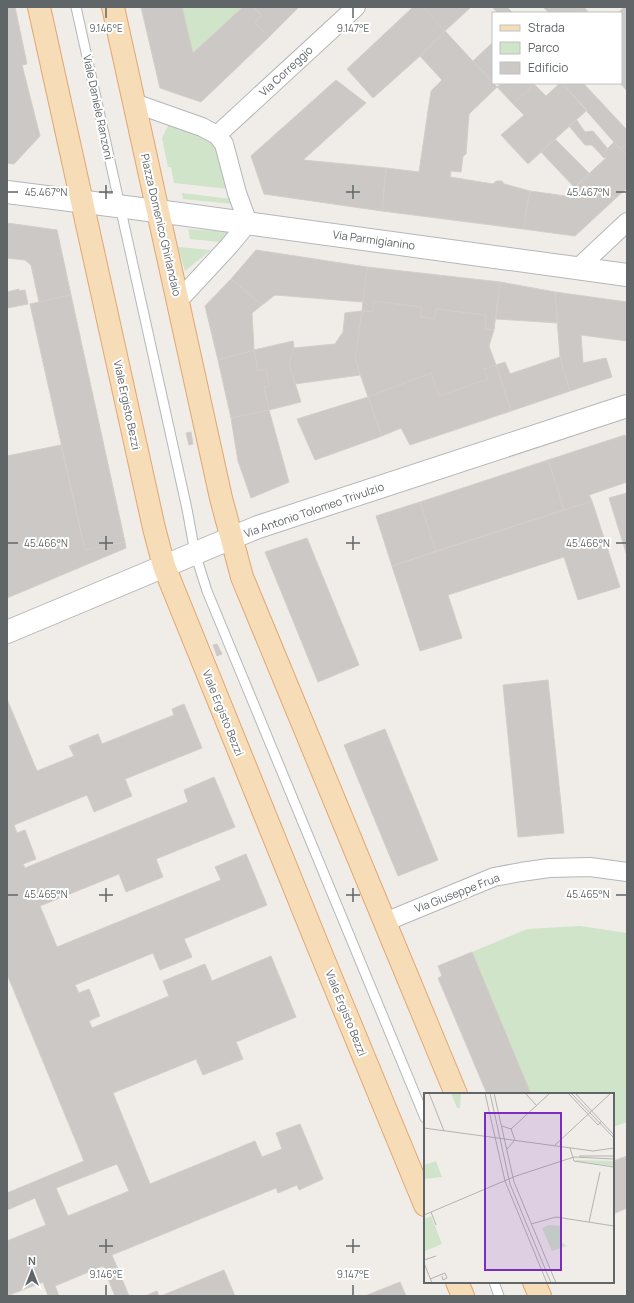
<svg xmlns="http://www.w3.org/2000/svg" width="634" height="1303" font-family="Manrope,sans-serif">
<rect width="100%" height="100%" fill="#f0ede9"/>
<!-- green -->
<path fill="#cfe4c9" d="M182,7H243L193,53Z
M170,122L198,131L214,144L229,189L174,183L171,167H168L162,138Z
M182,193L232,199L233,204L183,199Z
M188,229L228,232L220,242L190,239Z
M178,247L211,250L185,271Z
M580,926L627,933V1122L613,1127V1094H531L472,952L527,929Z"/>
<!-- building -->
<path fill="#cbc8c5" stroke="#d4cdc8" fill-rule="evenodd" d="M7,7H15L27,64L22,65L40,136L14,164L7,163Z
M141,7H182L193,53L243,7H253L262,15L255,23L269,37L201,102L160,88Z
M253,7H299L269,37L255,23L262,15Z
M413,7H423L445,31L420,56L373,98L347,69Z
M423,7H471L445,31Z
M492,7H510L508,8L513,13H498Z
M543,7H584L577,13H549Z
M584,7L589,13H577Z
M624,7H627V50L621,44V20L622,19L621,13H618Z
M445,31L497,87L469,114L466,154L463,156L461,172L451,171L450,177L493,184L496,181H502L504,184L530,191L523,229L382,211L386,168L419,172L431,91L442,80L420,56Z
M493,42V82L473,61Z
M621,44L627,50V91L620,83H621Z
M336,80L366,103L303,160L386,168L382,211L264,194L251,156Z
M502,83H535L513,104L497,87Z
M560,83H562L587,110L528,164L501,135L524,115L513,104L534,84L546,96Z
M562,83H583L627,130V143L620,149Z
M576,119L585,132L593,131L608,149L603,153L607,157L604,158L592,145H585L569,126Z
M555,139L589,173L575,188L541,152Z
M614,142L627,156V188L616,198L587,188L581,181L607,157L603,153Z
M627,143V156L620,149Z
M581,181L587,188L616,198L575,236L523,229L530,191L565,196Z
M7,223L57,230L71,295L39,302L31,265L25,260L7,258Z
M256,250L367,267L363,302L275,295L262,305L231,279Z
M367,267L500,282L494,330L485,329L486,315L436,309L434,319L421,317L422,307L374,301L373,312L362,311Z
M231,279L262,305L252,313L254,350L218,360L205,306Z
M500,282L555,292L558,323L496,319Z
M19,289V291L25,290L28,304L7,308V292Z
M555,292L627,302V341L581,335L583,363L606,358L612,377L570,391L560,357Z
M71,295L125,542L85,550L30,304Z
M374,301L422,307L421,317L434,319L436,309L486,315L485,329L494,330L489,346L496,365L484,369L488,379L439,396L431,373L368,397L355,359L362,311L373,312Z
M362,311L355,359L360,375L295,384L289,364L294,348L335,344L343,332L345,313Z
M293,341L294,348L289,364L301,402L269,410L264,387L269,386L266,369L258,371L254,350Z
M254,350L258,371L266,369L269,386L264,387L269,410L231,418L218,360Z
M560,357L570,391L511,411L496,365L505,362L510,374Z
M496,365L511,411L410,445L401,428L382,436L368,397L431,373L439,396L488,379L484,369Z
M368,397L382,436L315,460L297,419Z
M269,410L289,482L251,498L238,461L231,418Z
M191,432L193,444L189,445L186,433Z
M625,435L627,442V482L589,495L592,501L564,510L548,460Z
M61,445L85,550L125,542L126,548L7,598V456Z
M548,460L564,510L436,551L420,502Z
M627,493V556L609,498Z
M592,501L620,587L578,600L564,557L448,595L462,638L420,651L392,566Z
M420,502L436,551L392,566L376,516Z
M307,538L359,665L318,682L265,552Z
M217,644L222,654L217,656L213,645Z
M548,680L564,833L518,837L503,685Z
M7,699L37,771L74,756L69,746L98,734L102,744L174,715L172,709L184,704L202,748L125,779L132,796L94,812L87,795L14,825L17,833L25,830L36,859L23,864L25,868L188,802L184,790L214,777L235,827L156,859L163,877L126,892L119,874L40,906L57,947L221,880L215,867L246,854L267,905L184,939L192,957L160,970L153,953L75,985L79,993L89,989L100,1016L89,1021L92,1028L169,996L163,981L205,964L212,981L271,956L296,1017L236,1042L243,1059L203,1075L196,1059L113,1093L150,1184L255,1141L262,1157L282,1149L276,1133L300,1124L323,1179L299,1190L297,1185L278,1193L276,1188L112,1255L129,1296H115L103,1266L55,1286L59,1296H48L43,1282L7,1296V1241L46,1225L35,1198L7,1210V1193L84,1161L7,974ZM117,1164L129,1191L68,1216L56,1188Z
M385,729L438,860L398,876L344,745Z
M472,952L531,1094H487L438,978L442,976L438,966Z
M627,1156V1208L613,1214V1161Z
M224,1270L235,1296H161Z
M400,1282L406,1296H365Z
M157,1291L159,1296H145Z"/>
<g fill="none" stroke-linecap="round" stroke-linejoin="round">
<defs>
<path id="service" d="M76,7L187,509L195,553L207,591L425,1118
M494,1282L499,1296"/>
<path id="minor" d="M134,103L202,127L217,135L224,144L237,193L248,223L229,246L178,301
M217,135L356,7
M578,268L627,222
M385,922L494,877L521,872L549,868L590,867L627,872"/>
<path id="tertiary" d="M7,192L180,214L627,275
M7,632L258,527L627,406"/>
<path id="primary" d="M39,7L154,528L164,566L318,946L425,1205
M113,7L221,498L242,577L456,1094
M457,1282L463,1296
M534,1282L540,1296"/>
</defs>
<!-- service casing -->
<use href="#service" stroke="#b3b7b9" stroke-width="11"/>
<!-- minor casing -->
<use href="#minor" stroke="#b3b7b9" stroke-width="20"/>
<!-- tertiary casing -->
<use href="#tertiary" stroke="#b3b7b9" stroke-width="24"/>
<!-- primary casing -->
<use href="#primary" stroke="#e1a670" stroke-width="24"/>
<!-- service -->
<use href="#service" stroke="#fff" stroke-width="9"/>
<!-- minor -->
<use href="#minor" stroke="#fff" stroke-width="18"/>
<!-- tertiary -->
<use href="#tertiary" stroke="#fff" stroke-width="22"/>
<!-- primary -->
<use href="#primary" stroke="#f6ddb8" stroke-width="22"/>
</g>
<!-- ticks -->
<path fill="none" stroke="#606567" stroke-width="1.5" d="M106,8V18M353,8V18M106,185V199M353,185V199M8,192H18M99,192H113M346,192H360M616,192H626M106,536V550M353,536V550M8,543H18M99,543H113M346,543H360M616,543H626M106,888V902M353,888V902M8,895H18M99,895H113M346,895H360M616,895H626M106,1239V1253M353,1239V1253M99,1246H113M346,1246H360M106,1285V1295M353,1285V1295"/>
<g text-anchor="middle" stroke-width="4" stroke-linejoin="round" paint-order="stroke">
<!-- street labels -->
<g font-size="11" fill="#606567" stroke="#fff">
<text transform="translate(286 71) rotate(-43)" y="4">Via Correggio</text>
<text transform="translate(98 107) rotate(78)" y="4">Viale Daniele Ranzoni</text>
<text transform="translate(161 225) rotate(77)" y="4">Piazza Domenico Ghirlandaio</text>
<text transform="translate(374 240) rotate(8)" y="4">Via Parmigianino</text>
<text transform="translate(127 405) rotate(78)" y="4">Viale Ergisto Bezzi</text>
<text transform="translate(314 510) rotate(-19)" y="4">Via Antonio Tolomeo Trivulzio</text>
<text transform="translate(223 713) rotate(68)" y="4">Viale Ergisto Bezzi</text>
<text transform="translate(457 893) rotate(-21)" y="4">Via Giuseppe Frua</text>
<text transform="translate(346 1013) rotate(68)" y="4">Viale Ergisto Bezzi</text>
</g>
</g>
<!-- overview -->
<g transform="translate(424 1093)">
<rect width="190" height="190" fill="#f0ede9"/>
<path d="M27,0H37L36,15H33ZM152,67L190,68V73L153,68ZM12,68L18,84L0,86V72ZM7,123L18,151L1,158L0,126ZM125,132L138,133L137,149L143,153L128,158L118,135Z" fill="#cfe4c9"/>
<path fill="none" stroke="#b2b3b1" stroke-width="1" d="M5,0L20,38M61,0L81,88L123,190M66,0L86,91L127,190M70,0L90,89L132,190M101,0L113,13M144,0L174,32L177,29M147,0L190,45M151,0L190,42M78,33L87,36L91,47M0,35L169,58L190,55M87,36L126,0M131,52L187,0M146,55L150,68L190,74M83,56L91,47M155,63H190M7,119L12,132M0,122L92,83L150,64L190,66M165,129L176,79M107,131L132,124L190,133M0,167L12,163M0,170L8,190M6,186L21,180L23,185L19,187L18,183"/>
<path fill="#7b2cbf" fill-opacity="0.15" stroke="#7b2cbf" stroke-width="2" d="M61,20H137V177H61Z"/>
<rect width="190" height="190" fill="none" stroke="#606567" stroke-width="2"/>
</g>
<g font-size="10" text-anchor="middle" fill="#606567" stroke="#fff" stroke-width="4" stroke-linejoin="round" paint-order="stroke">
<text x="106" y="32">9.146°E</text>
<text x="353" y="32">9.147°E</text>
<text x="46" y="196">45.467°N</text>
<text x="588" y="196">45.467°N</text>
<text x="46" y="547">45.466°N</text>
<text x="588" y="547">45.466°N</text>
<text x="46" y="898">45.465°N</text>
<text x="588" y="898">45.465°N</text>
<text x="106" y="1278">9.146°E</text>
<text x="353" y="1278">9.147°E</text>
</g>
<!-- border -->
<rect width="634" height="1303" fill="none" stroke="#606567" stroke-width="16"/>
<!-- legend -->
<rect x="492" y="12" width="130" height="72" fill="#ffffff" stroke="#bfc1c2"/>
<rect x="500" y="25" width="20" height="6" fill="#f6ddb8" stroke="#bfc1c2"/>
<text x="528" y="32" font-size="12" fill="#606567">Strada</text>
<rect x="500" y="42" width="20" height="12" fill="#cfe4c9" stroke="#bfc1c2"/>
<text x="528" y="52" font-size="12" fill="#606567">Parco</text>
<rect x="500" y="62" width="20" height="12" fill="#cbc8c5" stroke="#bfc1c2"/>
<text x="528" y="72" font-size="12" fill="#606567">Edificio</text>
<!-- north arrow -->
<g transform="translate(32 1271)" stroke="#ffffff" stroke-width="3" paint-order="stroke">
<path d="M0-3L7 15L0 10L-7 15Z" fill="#606567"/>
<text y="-6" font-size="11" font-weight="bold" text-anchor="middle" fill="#606567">N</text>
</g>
</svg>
